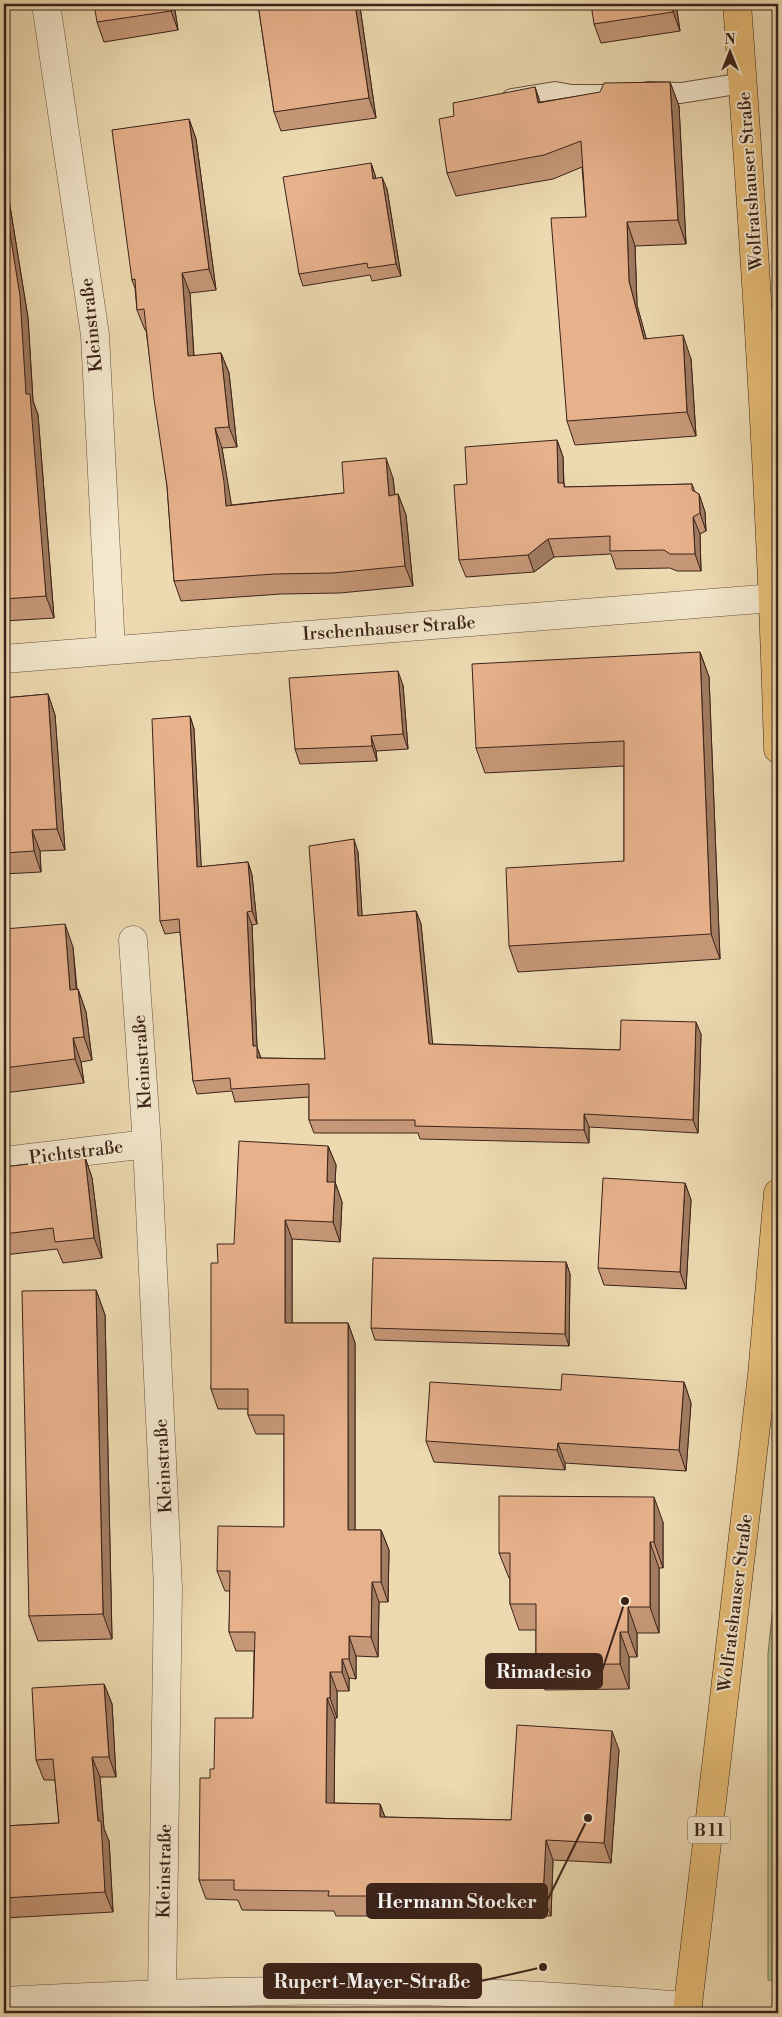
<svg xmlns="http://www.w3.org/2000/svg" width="782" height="2017" font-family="'Libre Bodoni',serif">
<rect width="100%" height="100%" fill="#eddab1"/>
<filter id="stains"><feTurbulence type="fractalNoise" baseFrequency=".004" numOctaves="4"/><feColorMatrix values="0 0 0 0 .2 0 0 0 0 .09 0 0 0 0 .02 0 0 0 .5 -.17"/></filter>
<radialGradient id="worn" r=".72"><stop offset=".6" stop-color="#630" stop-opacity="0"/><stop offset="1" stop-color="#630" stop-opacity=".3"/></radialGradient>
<!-- green -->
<path fill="#b4c08e" stroke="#787154" d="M778,1558V1981L768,1980V1654Z"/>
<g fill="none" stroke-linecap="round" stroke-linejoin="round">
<defs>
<path id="lane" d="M648,92L681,93L743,83
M512,99L555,92L571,95H609"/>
<path id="street" d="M46,4L95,335L111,650
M4,659L774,598
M133,940L147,1144L168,1588L162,1993
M4,1161L147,1144
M4,2001C160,1993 317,1987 473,1993C545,1995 617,2001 688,2006"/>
<path id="primary" d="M737,4C755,252 771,500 778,749
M687,2013L762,1375L778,1193"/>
</defs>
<!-- lane casing -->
<use href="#lane" stroke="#68503f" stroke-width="22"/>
<!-- street casing -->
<use href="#street" stroke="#68503f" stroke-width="29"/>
<!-- primary casing -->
<use href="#primary" stroke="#3b2219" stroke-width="29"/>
<!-- lane -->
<use href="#lane" stroke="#f3e7cc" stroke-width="20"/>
<!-- street -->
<use href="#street" stroke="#f3e7cc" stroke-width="28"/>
<!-- primary -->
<use href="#primary" stroke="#e6bd78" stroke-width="28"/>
</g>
<!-- wall -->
<path fill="#c69878" stroke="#3b2219" d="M174,4L178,30L104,42L97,22Z
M258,4H379L360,7L376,118L281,131L274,112Z
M676,4L680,31L601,43L594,24Z
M670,82L679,106L686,244L635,246L637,305L646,339L691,359L696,436L575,445L567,421L586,217L582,167L553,179L456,196L447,173L454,116L535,87L540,102Z
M189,119L196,139L216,290L190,293L194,356L221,353L229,373L237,447L222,448L231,505L344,493L393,478L395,495L398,494L406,515L413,586L340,593L281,594L181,601L174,581L167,486L146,330H145L137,310L135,288L132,280Z
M371,163L376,178L387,189L401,276L372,281L370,275L303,286L299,274Z
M4,169L28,318L33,401L38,415L54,618L4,621Z
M557,440L563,457L564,483L565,487L692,484L695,492L699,494L705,512L706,531L700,534L701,571H677L670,568L616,569L611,554L554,557L534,572L466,577L459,560L467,484Z
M700,652L709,677L720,959L518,972L509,946L624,861V766L485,773L476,748Z
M403,685L408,749L376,751L377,761L300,764L295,749Z
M48,694L55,715L65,850L40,851L41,872L4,874V698Z
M190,716L194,729L201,867L248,862L252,875L257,924L252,925L257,1047L261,1058L325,1059L358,852L362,916L416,911L421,924L432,1044L620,1050L701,1034L698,1133L589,1127V1143L420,1139L418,1133H314L309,1120V1097L235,1102L232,1091L197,1094L193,1081L180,932L165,934L160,921Z
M73,947L77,989H78L86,1012L92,1060L81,1062L84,1083L4,1093V996L9,995Z
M328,1146L336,1165L335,1182L342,1202L340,1242L292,1239V1323H348L355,1343V1530H381L389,1550L388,1602H379L378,1657L356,1656V1679L349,1678V1691H337V1718H335L334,1803L380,1804L385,1817L511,1820L619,1750L611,1863L553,1860L551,1916L408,1912V1916H336L334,1911L242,1910L238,1900L206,1899L199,1880L210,1778L214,1769L253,1718L254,1651H236L229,1632L230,1591H225L217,1571L284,1527V1434H256L248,1415V1409H218L211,1389L218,1263L234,1244Z
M85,1157L92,1178L102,1258L63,1263L57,1249L4,1255V1167Z
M685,1183L691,1200L686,1289L604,1285L598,1268Z
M566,1262L570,1274L569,1346L375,1340L371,1328Z
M96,1290L105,1315L112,1639L38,1641L29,1616Z
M684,1382L691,1403L686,1471L565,1463V1470L434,1462L426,1441L561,1390Z
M663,1522V1568H659V1633H637V1657H629V1689L545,1690L536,1665V1630H519L510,1604V1578H509L499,1553Z
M104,1684L112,1704L116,1777H100L104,1829L109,1841L113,1912L4,1918V1826L59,1823L55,1780H44L36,1760Z"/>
<!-- shaded-wall -->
<path fill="#a17c61" stroke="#3b2219" d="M170,4H174L178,30L171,11Z
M355,4H359L360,7L376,118L369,98Z
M672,4H676L680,31L673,12Z
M670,82L679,106L686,244L678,220Z
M535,87L543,111L538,103Z
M189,119L196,139L216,290L209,269Z
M371,163L375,175L378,191L373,179Z
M4,169L28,318L33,401L38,415L54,618L46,596L26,394L4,196Z
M382,177L387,189L401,276L396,264Z
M627,222L635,246L637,305L653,363L644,339L629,281Z
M182,273L190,293L195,376L188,356Z
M683,335L691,359L696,436L687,412Z
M221,353L229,373L237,447L229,427Z
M215,428L222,448L231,502L233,526L226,506Z
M557,440L563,457L564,501L558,483Z
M386,458L393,478L397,516L389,496Z
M398,494L406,515L413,586L405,566Z
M699,494L705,512L706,531L700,513Z
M693,517L700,534L701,571L695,554Z
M548,539L554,557L534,572L528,555Z
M700,652L709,677L720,959L711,934Z
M398,671L403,685L408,749L403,734Z
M48,694L55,715L65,850L57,829Z
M190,716L194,729L202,880L197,867Z
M371,736L376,751L377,761L372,746Z
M32,830L40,851L41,872L34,851Z
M354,839L358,852L363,929L358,916Z
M248,862L252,875L257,924L252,911Z
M416,911L421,924L434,1057L429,1044Z
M247,912L252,925L257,1047L261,1059L262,1071L253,1046Z
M65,924L73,947L78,1013L70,990Z
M78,989L86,1012L92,1060L84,1037Z
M696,1022L701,1034L698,1133L693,1120Z
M73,1038L81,1062L84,1083L75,1059Z
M584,1114L589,1127V1143L584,1130Z
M328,1146L336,1165L334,1201L327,1182Z
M85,1157L92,1178L102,1258L94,1238Z
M335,1182L342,1202L340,1242L333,1222Z
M685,1183L691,1200L686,1289L680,1272Z
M285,1220L292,1239V1343L285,1323Z
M566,1262L570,1274L569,1346L565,1334Z
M96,1290L105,1315L112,1639L103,1614Z
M348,1323L355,1343V1549L348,1530Z
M684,1382L691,1403L686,1471L679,1450Z
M558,1443L565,1463V1470L557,1450Z
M654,1497L663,1522V1568L654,1542Z
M381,1530L389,1550L388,1602L381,1582Z
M650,1542L659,1568V1633L650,1607Z
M372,1582L379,1602L378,1657L371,1637Z
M628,1607L637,1633V1657L628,1632Z
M620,1632L629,1657V1689L620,1664Z
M349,1636L356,1656V1679L349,1659Z
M342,1659L349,1678V1691L342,1672Z
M330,1672L337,1691V1718L330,1698Z
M104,1684L112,1704L116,1777L109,1757Z
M327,1698L335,1718L334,1823L326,1803Z
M612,1731L619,1750L611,1863L604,1843Z
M92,1757L100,1777L104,1829L109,1841L113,1912L105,1892Z
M380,1804L387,1823L380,1817Z
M546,1840L553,1860L551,1916L543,1896Z
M401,1892L408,1912V1916L401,1896Z"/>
<!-- building -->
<path fill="#e6b18b" stroke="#3b2219" d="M94,4H170L171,11L97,22Z
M258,4H355L369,98L274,112Z
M591,4H672L673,12L594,24Z
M670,82L678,220L627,222L629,281L644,339L683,335L687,412L567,421L551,218L586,217L581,141L544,155L447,173L439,119L454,116L453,103L535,87L538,103L600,92L604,83Z
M189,119L209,269L182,273L188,356L221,353L229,427L215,428L224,482L226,506L344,493L342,462L386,458L389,496L398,494L405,566L333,573L274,574L174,581L167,486L154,399L144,309L137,310L135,279L132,280L112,130Z
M371,163L373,179L382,177L396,264L368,268L367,263L299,274L283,177Z
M4,196L20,296L26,394H30L46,596L4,599Z
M557,440L558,483H564V487L692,484V490L699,494L700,513L693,517L695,554H670L664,550L610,551V536L548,539L528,555L459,560L454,485L467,484L465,447Z
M700,652L711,934L509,946L506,868L624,861V741L476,748L472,664Z
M398,671L403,734L371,736L372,746L295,749L289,678Z
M48,694L57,829L32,830L34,851L4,853V698Z
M190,716L197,867L248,862L252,911L247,912L253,1046H257V1058L325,1059L309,846L354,839L358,916L416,911L429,1044L620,1050L621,1020L696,1022L693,1120L584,1114V1130L415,1126V1120H309V1084L231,1089L230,1078L193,1081L179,919L160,921L152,719Z
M65,924L70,990L78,989L84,1037L73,1038L75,1059L4,1068V996L9,995L4,929Z
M239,1141L328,1146L327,1182H335L333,1222L285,1220V1323H348V1530H381V1582H372L371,1637L349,1636V1659H342V1672H330V1698H327L326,1803L380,1804V1817L511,1820L517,1725L612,1731L604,1843L546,1840L543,1896L401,1892V1896H328L329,1891L234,1890V1880H199L200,1778H210V1769H214L215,1718H253L255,1632H229L230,1571H217L218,1526L284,1527V1415H248V1389H211V1263H218L217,1244H234Z
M85,1157L94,1238L55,1242L53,1228L4,1234V1167Z
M603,1178L685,1183L680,1272L598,1268Z
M373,1258L566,1262L565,1334L371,1328Z
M96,1290L103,1614L29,1616L22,1291Z
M562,1374L684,1382L679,1450L558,1443L557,1450L426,1441L430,1382L561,1390Z
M499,1496L654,1497V1542H650V1607H628V1632H620V1664L536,1665V1604H510V1553H499Z
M104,1684L109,1757H92L98,1821H101L105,1892L4,1898V1826L59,1823L53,1759L36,1760L32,1688Z"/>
<g text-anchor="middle" stroke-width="4" stroke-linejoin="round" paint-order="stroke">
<!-- shield labels -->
<rect fill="#f3e7cc" stroke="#725d4f" stroke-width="1" x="688" y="1816.5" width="42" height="27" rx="4"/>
<g font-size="16" font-weight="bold" fill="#3b2219">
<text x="709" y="1836">B 11</text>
</g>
<!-- street labels -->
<g font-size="18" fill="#3b2219" stroke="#f3e7cc">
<text transform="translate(750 181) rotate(-94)" y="6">Wolfratshauser Straße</text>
<text transform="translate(91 325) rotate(-96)" y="6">Kleinstraße</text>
<text transform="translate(389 628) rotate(-4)" y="6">Irschenhauser Straße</text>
<text transform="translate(142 1062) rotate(-94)" y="6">Kleinstraße</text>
<text transform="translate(76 1152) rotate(-7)" y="6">Pichtstraße</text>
<text transform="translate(163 1466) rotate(-93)" y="6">Kleinstraße</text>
<text transform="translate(735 1603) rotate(-83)" y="6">Wolfratshauser Straße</text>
<text transform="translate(164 1871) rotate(-89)" y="6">Kleinstraße</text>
</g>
</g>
<!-- callouts -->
<path fill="none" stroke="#3b2219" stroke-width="2" d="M625 1601L602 1671M588 1818L547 1901M543 1967L481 1981"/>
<g fill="#3b2219" stroke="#f3e7cc" stroke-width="2">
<circle cx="625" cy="1601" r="5"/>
<circle cx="588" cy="1818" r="5"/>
<circle cx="543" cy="1967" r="5"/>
</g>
<g fill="#3b2219" stroke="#3b2219" stroke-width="2">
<rect x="486" y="1654" width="116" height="34" rx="5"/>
<rect x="367" y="1884" width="180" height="34" rx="5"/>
<rect x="264" y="1964" width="217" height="34" rx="5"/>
</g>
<g font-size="19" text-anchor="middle" font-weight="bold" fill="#fff">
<text x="544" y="1678">Rimadesio</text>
<text x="457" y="1908">Hermann Stocker</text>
<text x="372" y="1988">Rupert-Mayer-Straße</text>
</g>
<!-- margin -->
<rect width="782" height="2017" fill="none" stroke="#eddab1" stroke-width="20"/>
<rect x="5" y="5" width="772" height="2007" fill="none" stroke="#3b2219" stroke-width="2.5"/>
<rect x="10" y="10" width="762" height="1997" fill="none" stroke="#3b2219"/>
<!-- north arrow -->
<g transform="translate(730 52)" stroke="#f3e7cc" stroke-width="4" paint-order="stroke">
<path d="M0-4L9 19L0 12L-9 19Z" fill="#3b2219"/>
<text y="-8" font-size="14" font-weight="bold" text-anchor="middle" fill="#3b2219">N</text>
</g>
<rect width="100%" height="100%" filter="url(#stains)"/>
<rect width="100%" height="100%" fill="url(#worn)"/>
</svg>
